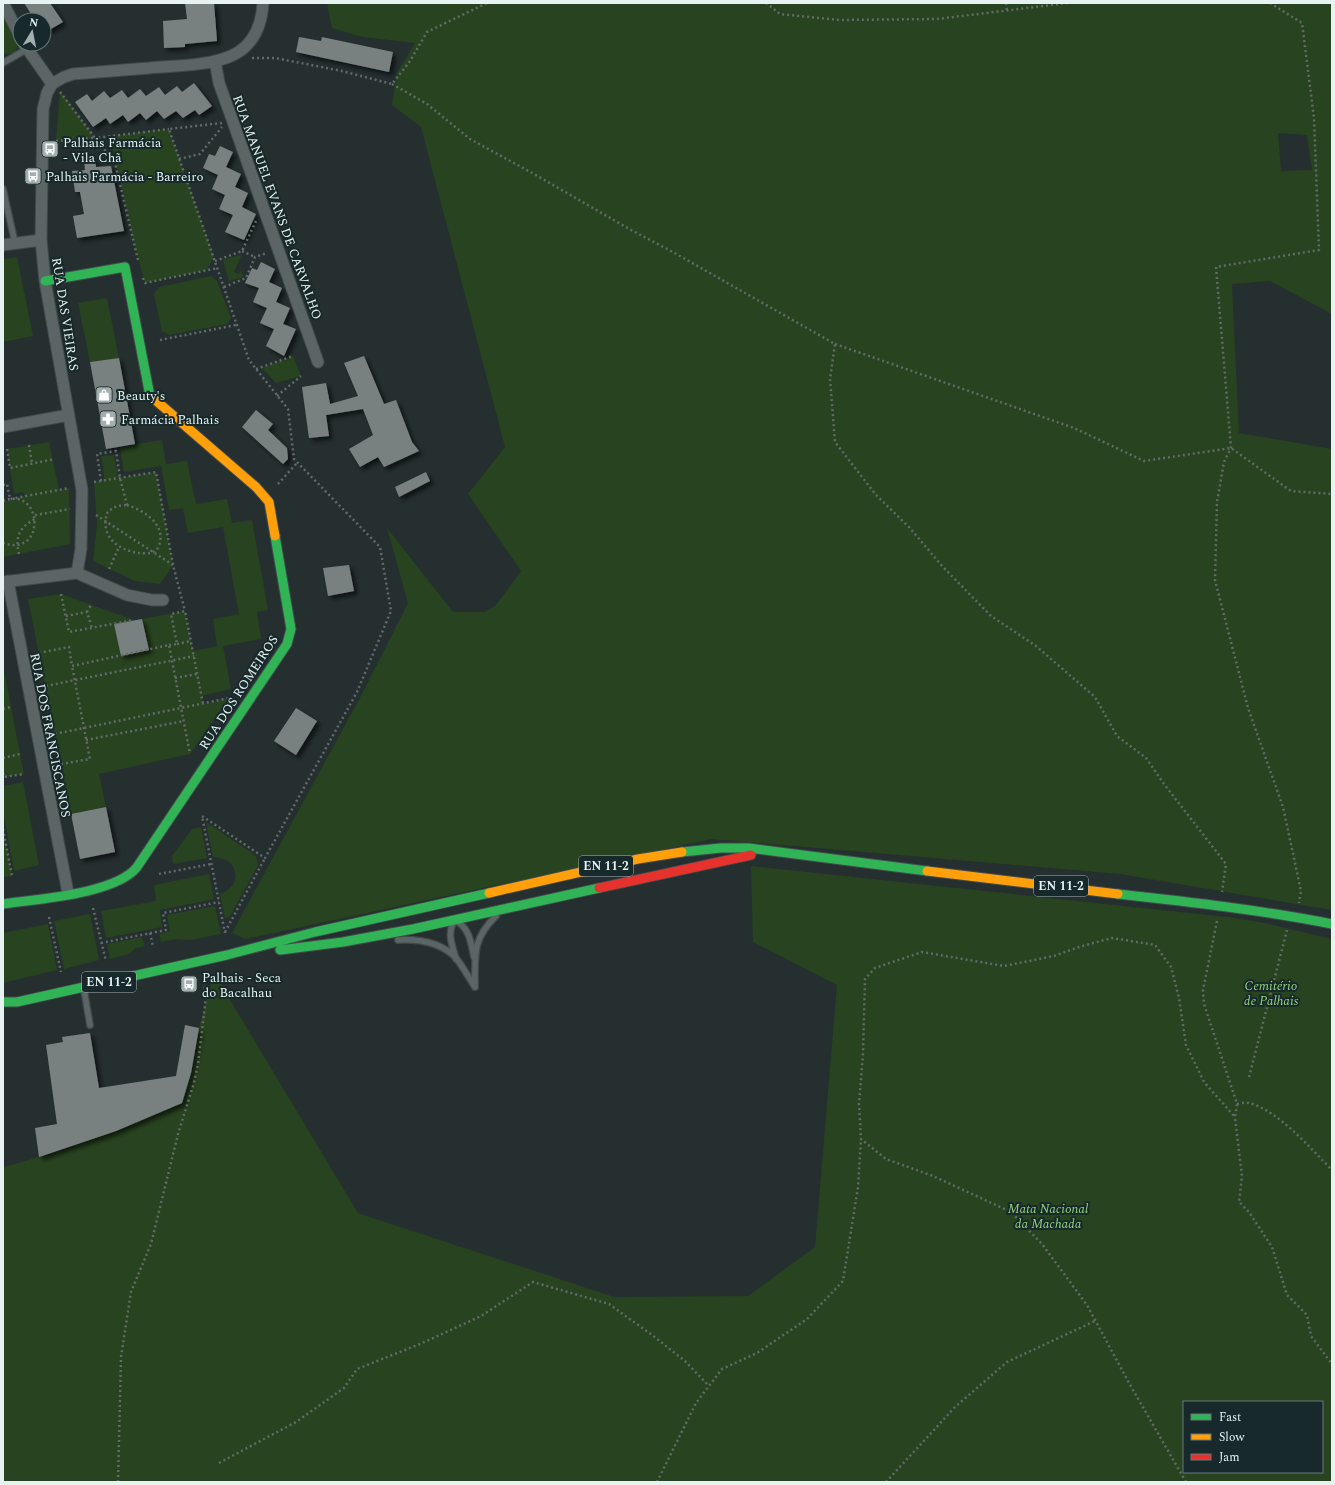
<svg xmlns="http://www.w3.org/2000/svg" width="1335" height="1485" font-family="Spectral,serif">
<defs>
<filter id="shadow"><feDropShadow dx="3.5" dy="3.5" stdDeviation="2" flood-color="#0009"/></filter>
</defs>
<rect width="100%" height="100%" fill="#252f30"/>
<!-- green -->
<path fill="#28431f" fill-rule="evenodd" d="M327,3H1332V314L1270,281L1232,284L1239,433L1332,449V910L1120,874L712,839L246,939L232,933L363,692L408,603L387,528L453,612H485L496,605L521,571L468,494L505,447L421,127L392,105L397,73L415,43L362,37L332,28ZM1278,133L1307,135L1312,170L1281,171Z
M3,12L19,41L15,53L3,54Z
M60,90L95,138L56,141Z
M169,129L214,257L207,270L145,283L135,246L110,136Z
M242,254L234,272L239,274L241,269L243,277L229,281L223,260Z
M17,257L33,336L3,342V259Z
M211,276L217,281L231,318L227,324L169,335L162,331L154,294L159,287Z
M107,298L119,358L90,362L78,303Z
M293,356L301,376L276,383L262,368Z
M162,440L166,464L187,461L196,504L227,499L232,523L252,520L268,610L257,612L261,639L223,646L231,689L201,696L203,704L229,698L190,754L99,774L106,807L71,814L28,599L61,594L134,620L114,624L149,650L142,619L185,611L193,651L217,646L213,619L239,614L223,527L188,533L183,508L169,510L161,466L124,472L120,447Z
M49,442L59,490L69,488L70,544L3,557V502L24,496L23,492L14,494L7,449Z
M114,455L118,478L156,472L173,565L160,584L135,581L93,561L97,524L94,482L105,480L101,456Z
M3,665L24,774L4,777L3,773Z
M23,782L39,865L14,871L3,811V786Z
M206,822L256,856L258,865L230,916L225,918L220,894C245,885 238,857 213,857Z
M201,827L207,858L173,864L172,856L192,829Z
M3,830L12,876L3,877Z
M751,866L1227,917L1265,923L1332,939V1482H3V1167C66,1151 123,1128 182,1103L191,1073L199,1028L214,973L358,1213L614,1297L748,1296L815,1247L837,985L753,942ZM1184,1402H1322V1472H1184Z
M209,874L214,899L160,910L162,927L106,938L101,911L156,901L154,885Z
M215,906L221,934L191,940L176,939L161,942L159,934L170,931L167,915Z
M90,914L99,960L64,969L54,921Z
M48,924L57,970L3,983V933Z
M142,937L144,946L136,948L129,954L110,959L107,944Z"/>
<!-- building -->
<path fill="#798180" filter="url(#shadow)" d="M24,3H50L63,22L44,33V20H35Z
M185,3H214L217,41L185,44V47L164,48L163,21L187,19Z
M299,37L321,41L322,37L393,52L389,72L296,52Z
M194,83L212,106L199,115L195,110L183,118L176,111L164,119L157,111L146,120L140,113L128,122L123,115L110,124L106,118L93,127L75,102L87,94L92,101L104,91L110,98L122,90L128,98L140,89L146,96L159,87L165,95L177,86L182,92Z
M220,146L233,152L226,167L241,174L235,187L248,193L242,207L256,214L244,240L225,232L233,215L219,209L225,195L212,189L218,175L203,168L209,154L215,156Z
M95,159L96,167L111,166L124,231L77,238L73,216L84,214L80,192H75L72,171L85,170L84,161Z
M261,262L275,269L269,282L282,288L276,302L290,308L283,324L296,329L284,356L266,346L274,329L260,323L267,308L253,302L259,288L245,283L252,268L257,270Z
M364,356L384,404L396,400L412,442L419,451L384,467L378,457L360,467L349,449L373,435L363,409L326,415L329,436L309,438L302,387L326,383L330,404L358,396L344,363Z
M119,358L135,444L106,449L90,362Z
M256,410L273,424L268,430L287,448L288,459L283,464L242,427Z
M426,472L430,481L399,497L395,487Z
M349,565L354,591L328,596L323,568Z
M142,619L149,650L121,656L114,624Z
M296,708L317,721L296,755L274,741Z
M106,807L115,852L80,859L71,814Z
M185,1025L199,1028L191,1073L182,1103L116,1131L39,1157L35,1128L57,1124L46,1045L63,1042L62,1037L90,1033L99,1088L176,1076Z"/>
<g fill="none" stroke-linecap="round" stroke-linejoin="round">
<defs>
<path id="lane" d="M3,63L27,49
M3,189L15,243
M458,922C470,930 471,944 474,957
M453,923C447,935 453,947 456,959
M398,940C419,939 441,942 456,958C463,967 469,978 475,987
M475,987C475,956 472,939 496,916
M84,990L90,1025"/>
<path id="street" d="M3,3L20,36
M24,44L52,84
M215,61L219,83L232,119L318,362
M3,245L41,240
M3,427L69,415
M77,573L81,549L82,490L45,281L41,240L43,109L47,93L52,84L64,77L73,74C98,72 123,70 149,68C177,65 224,67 245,47C258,35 262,20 263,3
M8,581L68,893
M3,582L77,573L127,595L152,600H163"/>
<path id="fast" d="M45,281L125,267L150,396L153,398
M682,852L721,848H749L927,871
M1118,894C1190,902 1261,910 1332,924
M3,904C37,899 116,894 137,867L287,644L291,629L275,536
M280,950L343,942L413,929L599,888
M3,1002H17L227,955L315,932L489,893"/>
<path id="slow" d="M153,398L256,487L269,502L275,536
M927,871L1118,894
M489,893L638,859L682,852"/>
<path id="jam" d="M599,888L751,855"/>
</defs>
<!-- lane casing -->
<use href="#lane" stroke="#424b4c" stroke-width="8"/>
<!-- street casing -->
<use href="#street" stroke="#424b4c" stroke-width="13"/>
<!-- fast casing -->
<use href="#fast" stroke="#424b4c" stroke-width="11"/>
<!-- slow casing -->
<use href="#slow" stroke="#424b4c" stroke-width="11"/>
<!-- jam casing -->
<use href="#jam" stroke="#424b4c" stroke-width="11"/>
<!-- path -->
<path stroke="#636a6a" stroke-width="2.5" stroke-dasharray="2 3" stroke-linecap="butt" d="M766,3L780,14L840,20L937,19L1068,3
M1006,3L1007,11
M1270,3L1302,23L1314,118L1319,250L1216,267L1231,448L1224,462L1217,502L1215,580L1248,708L1283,807L1301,891L1299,903
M252,58H275L342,71L392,84L410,61L427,32L487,3
M392,84L427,104L470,139L534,174L631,230L671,251L835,344L830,379L835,442L876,495L909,527L943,567L991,616L1036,646L1095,697L1117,736L1146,758L1164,784L1226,864L1222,892
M60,92L95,138
M222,123L169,129L249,360L288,409L294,459L380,547L391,611L357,692L265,858L202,816L225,933
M56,141L94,138
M179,159L200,154L222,127
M242,251L255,257
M138,260L115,163L95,138L169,129
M215,261L242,251L256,221
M143,278L145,283L218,268
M224,287L246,278L255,257L267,253
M160,340L236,325
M835,344L1074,428L1144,461L1231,448L1291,491L1332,494
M256,369L293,356
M277,396L301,376
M29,445L32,464
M7,449L10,468L55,459
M101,481L97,454L116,451L120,478L127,505
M94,482L156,472L173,565L185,611
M278,484L297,463
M3,485L7,484L10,499L69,488
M3,501C43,485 47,558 3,543
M127,505C143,510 164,523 160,542C159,546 157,551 153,552C149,554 142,553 138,553C115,549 99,534 108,511L117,506Z
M35,515L70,509
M96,515L173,565
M19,554C15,536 19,528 35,519
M109,569L119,547
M61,594L69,632L134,620
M87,612L91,605
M66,616L87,612L92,628
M177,644L191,641
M169,645L177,644L171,614L185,611L203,704
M39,653L69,647L72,666L169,645L190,754
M175,678L197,674
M46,686L194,656
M3,709L11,707
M55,734L229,698
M86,740L184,721
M3,758L20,754
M61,764L90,759L72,666
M3,773L4,777L24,774
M3,829L12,876
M159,874L211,864
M93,908L106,961
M49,917L61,972
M1217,921L1203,990L1204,1004L1237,1104L1235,1118L1242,1176L1239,1202L1249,1212L1272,1247L1287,1295L1307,1315L1311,1336L1332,1364
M225,932L265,858
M150,933L153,946
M101,943L166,930L163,913L219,902
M1249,1077L1287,930
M1237,1104C1241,1103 1245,1102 1249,1103C1278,1110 1311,1149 1332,1170
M219,1463L296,1422L344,1388L357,1369L420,1344L481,1316L533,1282L609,1304L652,1335L685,1361L709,1386
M118,1482L121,1357L131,1292L151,1244L178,1134L194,1083L198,1064L206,997L203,975
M657,1482L696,1403L722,1369L757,1353L807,1319L843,1281L858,1187L861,1139
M886,1482L955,1407L1007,1362L1095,1321
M1186,1482L1129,1383L1087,1305L1042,1244L1011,1212L933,1176L886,1159L861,1139L859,1104L863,1054L865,979L875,968L922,952L1004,966L1054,956L1079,947L1112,938L1155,945L1171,967L1179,998L1186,1045L1204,1082L1235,1117"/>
<!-- lane -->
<use href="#lane" stroke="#5c6566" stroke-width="5.5"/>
<!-- street -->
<use href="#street" stroke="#5c6566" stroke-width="11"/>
<!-- fast -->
<use href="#fast" stroke="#30b455" stroke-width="9"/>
<!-- slow -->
<use href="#slow" stroke="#ff9f0a" stroke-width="9"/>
<!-- jam -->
<use href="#jam" stroke="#e5322d" stroke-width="9"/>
</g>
<!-- icons -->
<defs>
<symbol id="bus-square" viewBox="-11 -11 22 22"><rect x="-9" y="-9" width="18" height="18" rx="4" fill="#a3aeaf" stroke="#17292a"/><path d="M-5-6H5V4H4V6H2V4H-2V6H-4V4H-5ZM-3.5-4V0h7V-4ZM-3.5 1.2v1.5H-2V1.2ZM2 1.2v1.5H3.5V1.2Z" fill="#fff"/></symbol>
<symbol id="shop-square" viewBox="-11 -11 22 22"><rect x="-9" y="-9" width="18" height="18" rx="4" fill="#a3aeaf" stroke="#17292a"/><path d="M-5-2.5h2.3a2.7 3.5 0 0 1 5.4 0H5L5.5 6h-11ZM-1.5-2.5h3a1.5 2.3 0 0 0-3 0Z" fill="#fff"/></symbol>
<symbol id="pharmacy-square" viewBox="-11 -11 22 22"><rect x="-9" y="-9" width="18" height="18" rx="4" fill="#a3aeaf" stroke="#17292a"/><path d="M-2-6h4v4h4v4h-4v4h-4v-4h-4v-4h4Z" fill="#fff"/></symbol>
</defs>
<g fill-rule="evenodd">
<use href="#bus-square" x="40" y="139" width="20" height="20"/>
<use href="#bus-square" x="23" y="166" width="20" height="20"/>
<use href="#shop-square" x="94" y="385" width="20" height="20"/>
<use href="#pharmacy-square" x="98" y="409" width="20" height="20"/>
<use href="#bus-square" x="179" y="974" width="20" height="20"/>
</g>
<g text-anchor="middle" stroke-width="4" stroke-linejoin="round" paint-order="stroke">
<!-- shield labels -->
<g fill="#17292a" stroke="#a9b6b7" stroke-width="1">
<rect x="579" y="856" width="54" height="20" rx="3"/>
<rect x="1034" y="876" width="54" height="20" rx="3"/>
<rect x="82" y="972" width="54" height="20" rx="3"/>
</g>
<g font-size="12" font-weight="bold" fill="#e7f2f3">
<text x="606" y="870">EN 11-2</text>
<text x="1061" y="890">EN 11-2</text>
<text x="109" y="986">EN 11-2</text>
</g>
<!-- poi labels -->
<g font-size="13" fill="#e7f2f3" stroke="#17292a" text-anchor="start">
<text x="63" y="147">Palhais Farmácia<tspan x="63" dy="15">- Vila Chã</tspan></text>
<text x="46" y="181">Palhais Farmácia - Barreiro</text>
<text x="117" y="400">Beauty's</text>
<text x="121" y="424">Farmácia Palhais</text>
<text x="202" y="982">Palhais - Seca<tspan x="202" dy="15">do Bacalhau</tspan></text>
</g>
<!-- street labels -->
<g font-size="13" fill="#e7f2f3" stroke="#17292a">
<text transform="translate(278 207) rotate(70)" y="5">RUA MANUEL EVANS DE CARVALHO</text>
<text transform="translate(66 314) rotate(81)" y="5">RUA DAS VIEIRAS</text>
<text transform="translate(238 692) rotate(-57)" y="5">RUA DOS ROMEIROS</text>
<text transform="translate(51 735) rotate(79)" y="5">RUA DOS FRANCISCANOS</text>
</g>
<!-- park labels -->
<g font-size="13" font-style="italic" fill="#94d37c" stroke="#17292a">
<text x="1271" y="990">Cemitério<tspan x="1271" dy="15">de Palhais</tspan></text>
<text x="1048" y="1213">Mata Nacional<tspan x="1048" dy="15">da Machada</tspan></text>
</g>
</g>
<!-- border -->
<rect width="1335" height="1485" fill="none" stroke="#e7f2f3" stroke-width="8"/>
<!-- legend -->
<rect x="1183" y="1401" width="140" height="72" fill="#17292a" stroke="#6a797a"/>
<rect x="1191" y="1414" width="20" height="6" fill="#30b455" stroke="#6a797a"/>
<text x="1219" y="1421" font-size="12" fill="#e7f2f3">Fast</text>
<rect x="1191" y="1434" width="20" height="6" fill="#ff9f0a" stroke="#6a797a"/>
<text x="1219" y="1441" font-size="12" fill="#e7f2f3">Slow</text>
<rect x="1191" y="1454" width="20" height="6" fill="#e5322d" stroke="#6a797a"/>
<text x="1219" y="1461" font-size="12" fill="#e7f2f3">Jam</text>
<!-- north arrow -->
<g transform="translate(32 32) rotate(10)"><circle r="19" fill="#17292a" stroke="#6a797a"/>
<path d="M0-3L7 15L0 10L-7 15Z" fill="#a3aeaf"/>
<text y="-6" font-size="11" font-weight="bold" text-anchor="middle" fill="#e7f2f3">N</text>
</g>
</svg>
